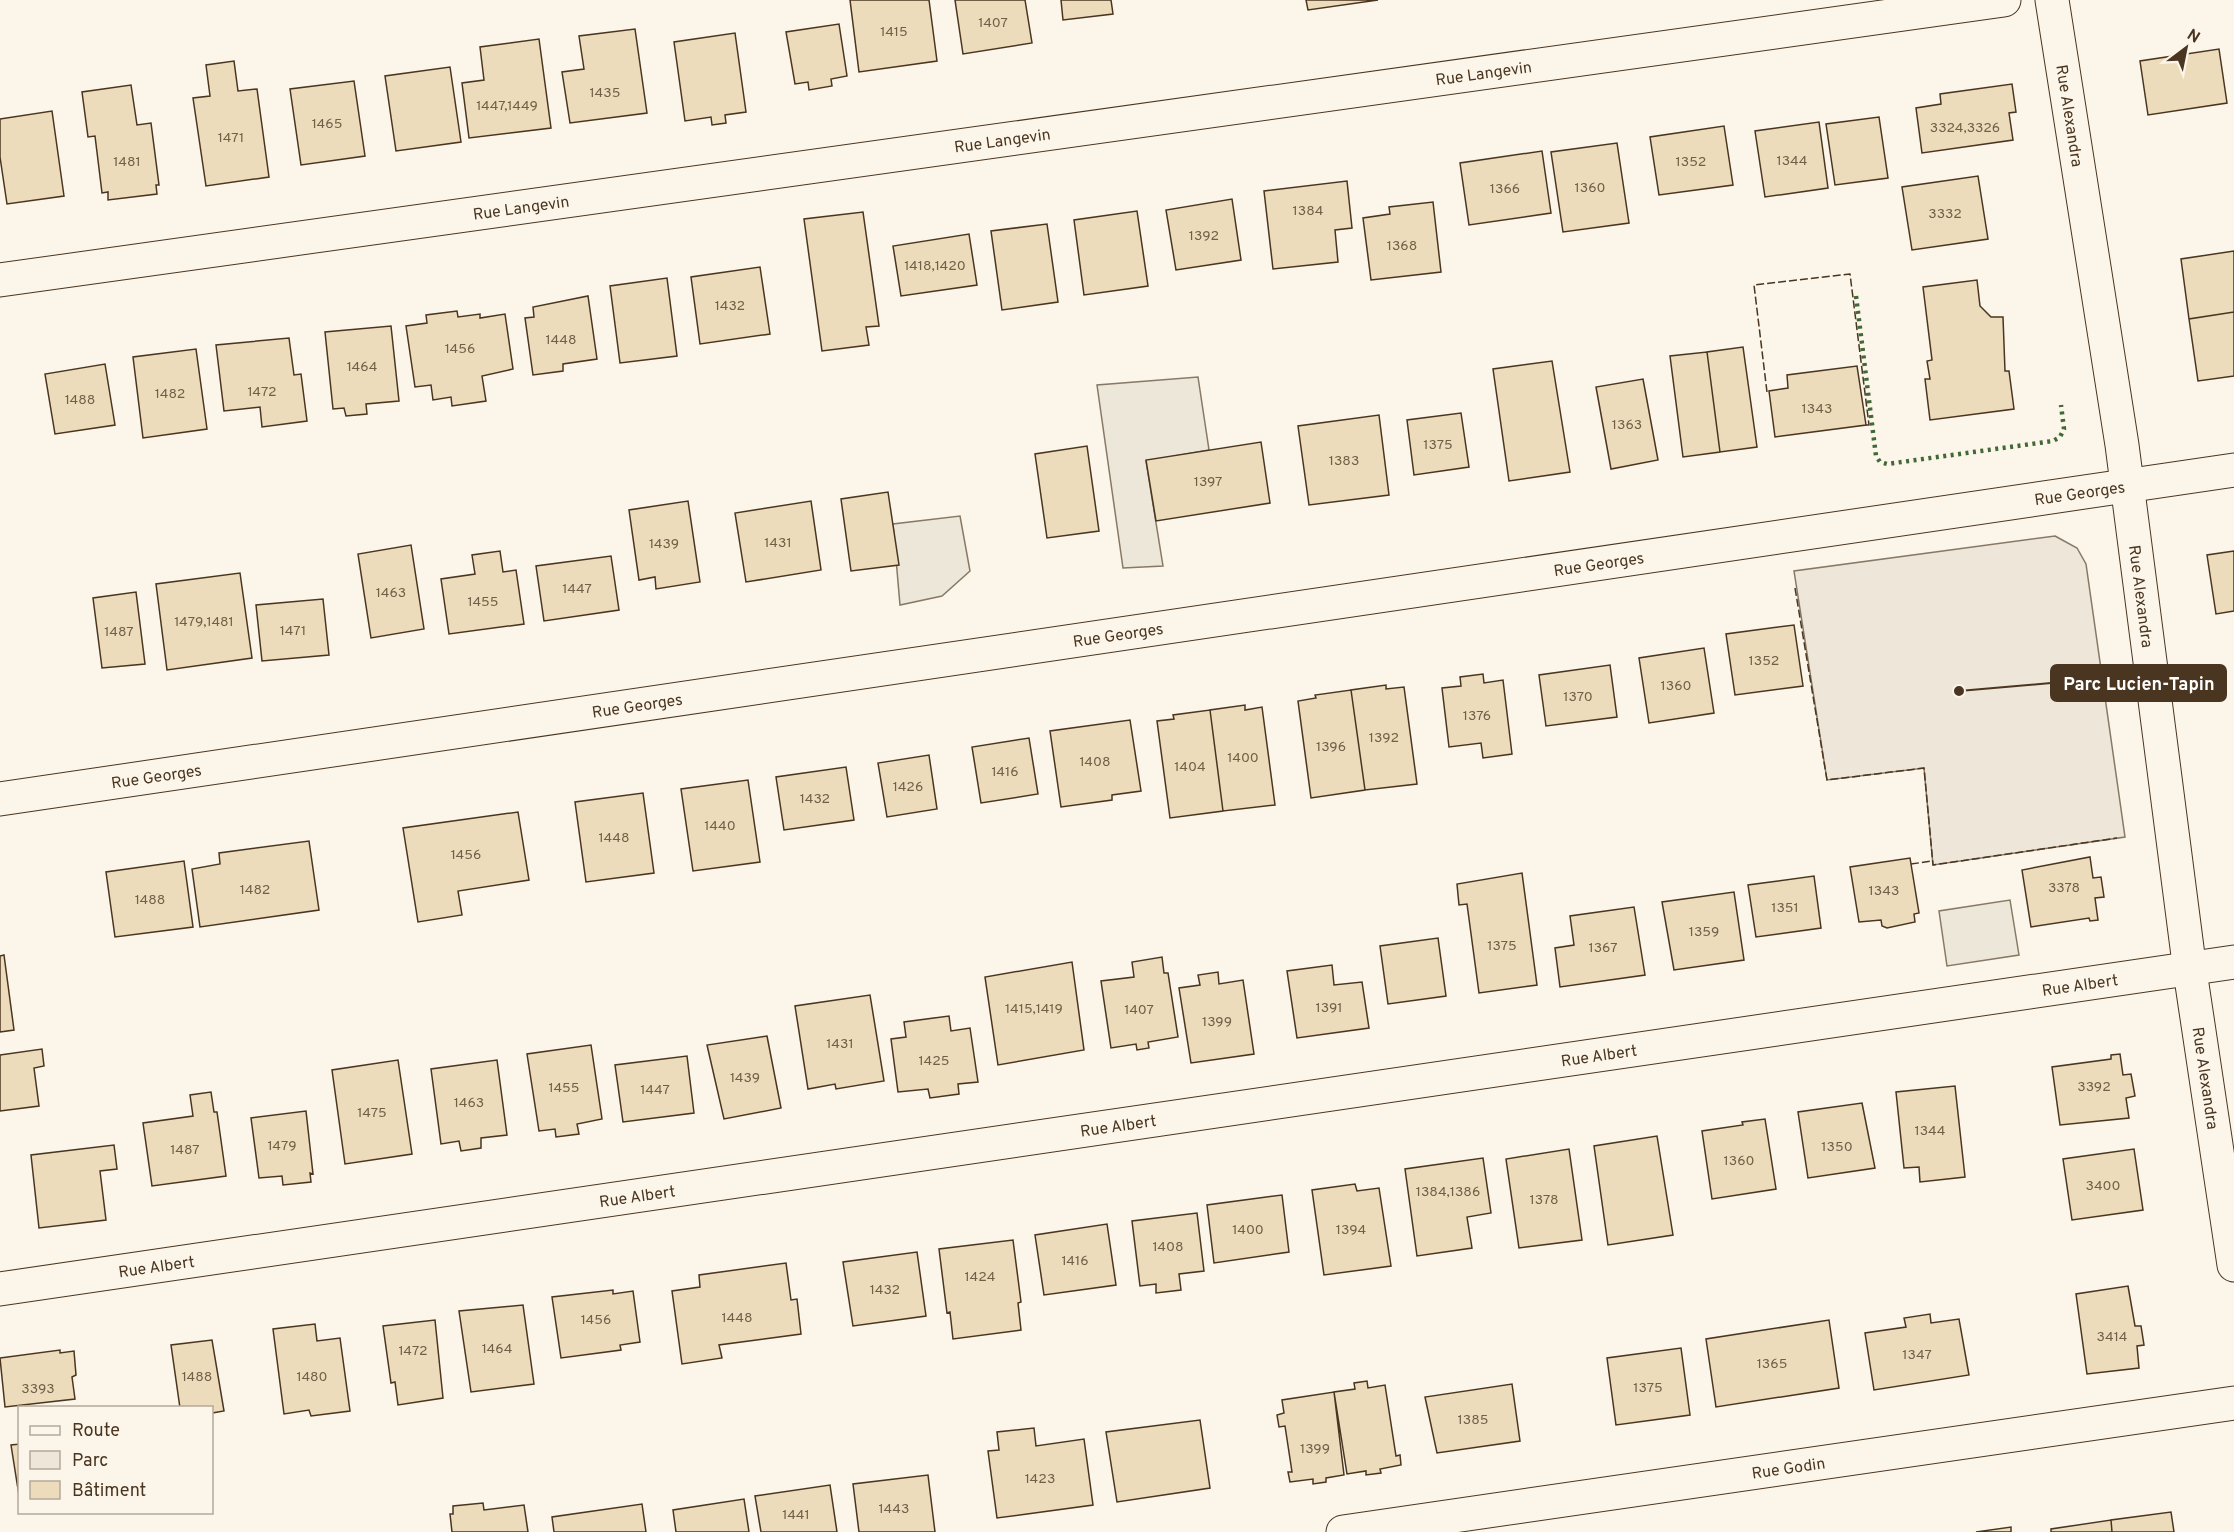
<svg xmlns="http://www.w3.org/2000/svg" width="2234" height="1532" font-family="Overpass,sans-serif">
<rect width="100%" height="100%" fill="#fbf6e9"/>
<!-- green -->
<path fill="#ede6d9" stroke="#887966" stroke-width="1.5" d="M2055,536L2077,548L2086,564L2125,837L1933,865L1924,768L1827,780L1794,571Z"/>
<!-- parking -->
<path fill="#ede7d9" stroke="#887966" stroke-width="1.5" d="M1198,377L1209,450L1146,461L1163,566L1123,568L1097,385Z
M960,516L970,571L942,596L900,605L893,524Z
M2010,900L2019,955L1947,966L1939,911Z"/>
<!-- building -->
<path fill="#ecdcbc" stroke="#4a3520" stroke-width="1.5" d="M850,0H929L937,61L859,72Z
M955,0H1025L1032,43L963,54Z
M1061,0H1111L1113,14L1063,20Z
M1306,0H1378L1308,10Z
M839,24L847,76L831,79L832,86L809,90L808,82L795,84L786,32Z
M635,29L647,113L570,123L562,72L584,69L579,36Z
M735,33L746,112L725,115L726,123L712,125L711,117L685,121L674,42Z
M539,39L551,128L469,138L462,83L484,80L480,47Z
M2219,49L2227,103L2148,115L2140,61Z
M234,61L238,91L257,89L269,177L206,186L193,98L210,96L206,65Z
M450,67L461,142L396,151L385,76Z
M354,81L365,156L301,165L290,89Z
M2012,84L2016,112L2009,113L2013,140L1922,153L1916,108L1941,104L1940,94Z
M131,85L137,125L151,123L159,185H156L157,194L108,200V192L102,193L95,136L88,137L82,92Z
M52,111L64,196L7,204L0,157V119Z
M1879,117L1888,178L1835,185L1826,124Z
M1819,122L1828,188L1765,197L1755,131Z
M1724,126L1733,185L1659,195L1650,137Z
M1617,143L1629,223L1563,232L1551,152Z
M1542,151L1551,213L1469,225L1460,163Z
M1978,176L1988,239L1912,250L1902,187Z
M1347,181L1352,228L1335,230L1338,262L1273,269L1264,191Z
M1232,199L1241,260L1176,270L1166,210Z
M1433,202L1441,272L1371,280L1363,218L1390,214L1389,207Z
M1137,211L1148,286L1084,295L1074,220Z
M863,212L879,326L866,327L869,345L822,351L804,219Z
M1047,224L1058,302L1002,310L991,231Z
M969,234L977,285L901,296L893,246Z
M2234,251V312L2189,319L2181,259Z
M760,267L770,334L700,344L691,277Z
M667,278L677,356L620,363L610,286Z
M1977,280L1980,306L1991,317H2003L2005,371H2009L2014,409L1930,420L1925,379H1930L1927,361L1932,360L1923,287Z
M588,296L597,359L563,364V371L533,375L525,318L534,317L533,307Z
M457,311L458,317L480,314V318L505,314L513,369L482,376L486,401L452,406L451,397L433,400L431,385L415,387L406,326L427,323L426,315Z
M2234,312V376L2198,381L2189,319Z
M391,326L399,401L366,404L367,414L346,416L344,408L333,409L325,332Z
M289,338L294,375L301,374L307,421L262,427L260,407L224,411L216,345Z
M1743,347L1757,447L1720,452L1707,352Z
M196,349L207,429L143,438L133,357Z
M1707,352L1720,452L1683,457L1670,356Z
M1552,361L1570,472L1509,481L1493,369Z
M105,364L115,425L55,434L45,374Z
M1857,366L1866,425L1775,437L1769,391L1788,388L1787,375Z
M1643,379L1658,460L1611,469L1596,387Z
M1461,413L1469,467L1414,475L1407,420Z
M1379,415L1389,495L1309,505L1298,426Z
M1261,442L1270,503L1156,521L1146,460Z
M1087,446L1099,531L1047,538L1035,454Z
M888,492L899,565L851,571L841,499Z
M688,501L700,582L656,589L655,577L639,580L629,510Z
M811,501L821,570L746,582L735,513Z
M411,545L424,629L371,638L358,554Z
M500,551L503,572L516,570L524,624L449,634L441,579L475,574L472,555Z
M2234,551V611L2216,614L2207,555Z
M611,556L619,610L544,621L536,566Z
M240,573L252,658L167,670L156,584Z
M136,592L145,664L102,668L93,598Z
M323,599L329,655L262,661L256,605Z
M1794,625L1803,686L1735,695L1726,634Z
M1704,648L1714,713L1649,723L1639,658Z
M1610,665L1617,717L1546,726L1539,675Z
M1483,674L1484,683L1503,680L1512,754L1483,758L1481,743L1449,747L1442,688L1461,686L1460,677Z
M1386,685V689L1404,687L1417,784L1365,790L1351,690Z
M1351,690L1365,790L1311,798L1298,701L1316,698L1315,695Z
M1245,705V710L1262,707L1275,805L1223,811L1210,710Z
M1210,710L1223,811L1170,818L1157,721L1174,719L1173,715Z
M1130,720L1141,791L1112,795V800L1061,807L1050,731Z
M1029,738L1038,794L981,803L972,747Z
M929,755L937,809L887,817L878,763Z
M846,767L854,820L784,830L776,777Z
M748,780L760,862L693,871L681,789Z
M643,793L654,873L586,882L575,802Z
M518,812L529,880L458,891L462,915L418,922L403,828Z
M309,841L319,910L200,927L192,869L220,864L219,853Z
M2090,857L2093,878L2101,877L2104,897L2095,898L2098,920L2090,921L2089,918L2031,927L2022,870Z
M1910,858L1919,913L1914,914L1915,922L1887,928L1882,926L1881,920L1859,922L1850,867Z
M184,861L193,927L115,937L106,872Z
M1522,873L1537,985L1479,993L1467,904L1459,905L1457,884Z
M1814,876L1821,928L1756,937L1748,885Z
M1734,892L1744,960L1674,970L1662,902Z
M1634,907L1645,975L1560,987L1555,948L1574,945L1570,916Z
M1438,938L1446,996L1388,1004L1380,946Z
M4,955L14,1030L0,1032V956Z
M1162,957L1164,973H1168L1178,1037L1148,1042L1149,1048L1137,1050L1136,1044L1111,1048L1101,981L1134,977L1132,962Z
M1072,962L1084,1050L998,1065L985,977Z
M1332,965L1334,985L1362,982L1369,1028L1297,1038L1287,971Z
M1218,972L1219,984L1243,980L1254,1054L1191,1063L1179,988L1200,985L1198,975Z
M870,995L884,1081L836,1089L835,1084L808,1089L795,1006Z
M949,1016L951,1031L970,1028L978,1082L958,1084L959,1094L930,1098L928,1089L898,1092L891,1039L906,1037L904,1022Z
M767,1036L781,1108L724,1119L707,1045Z
M591,1045L602,1119L577,1124L579,1134L556,1137L555,1129L539,1131L527,1054Z
M42,1049L44,1066L34,1068L39,1106L0,1111V1055Z
M2120,1054L2123,1075L2131,1074L2135,1096L2126,1098L2129,1118L2060,1125L2052,1067L2111,1059V1055Z
M687,1056L694,1113L623,1122L615,1065Z
M398,1060L412,1154L345,1164L332,1070Z
M497,1060L507,1135L481,1138V1148L461,1151L459,1141L441,1144L431,1069Z
M1955,1086L1965,1177L1920,1182L1919,1167L1904,1168L1896,1092Z
M211,1092L214,1112H217L226,1176L152,1186L143,1123L193,1116L190,1095Z
M1862,1103L1875,1168L1808,1178L1798,1112Z
M306,1111L313,1174L310,1173L311,1182L283,1185L282,1176L259,1178L251,1118Z
M1765,1119L1776,1189L1712,1199L1702,1131L1743,1125L1742,1122Z
M1657,1136L1673,1235L1608,1245L1594,1146Z
M114,1145L117,1169L100,1171L106,1220L39,1228L31,1155Z
M1569,1149L1582,1240L1519,1248L1506,1159Z
M2134,1149L2143,1210L2072,1220L2063,1159Z
M1483,1158L1491,1213L1467,1217L1472,1248L1417,1256L1405,1169Z
M1355,1184L1357,1191L1379,1188L1391,1266L1324,1275L1312,1190Z
M1282,1195L1289,1252L1214,1263L1207,1205Z
M1197,1213L1204,1271L1179,1274L1181,1290L1156,1293V1284L1140,1286L1132,1221Z
M1107,1224L1116,1285L1044,1295L1035,1235Z
M1013,1240L1021,1302L1018,1303L1021,1330L953,1339L950,1312L947,1313L939,1249Z
M917,1252L926,1316L853,1326L843,1262Z
M786,1263L791,1300L797,1299L801,1334L719,1345L722,1358L682,1364L672,1291L700,1287L699,1275Z
M2128,1286L2135,1326H2141L2144,1345L2137,1346L2139,1368L2087,1374L2076,1294Z
M613,1290V1294L633,1291L640,1342L620,1345L621,1350L561,1358L552,1297Z
M523,1305L534,1384L471,1392L459,1311Z
M1930,1314L1931,1323L1959,1319L1969,1375L1874,1390L1865,1333L1906,1327L1904,1318Z
M435,1320L443,1398L398,1405L395,1382L391,1383L383,1326Z
M1829,1320L1839,1388L1716,1407L1706,1339Z
M315,1324L317,1341L340,1338L350,1411L311,1416L309,1410L284,1414L273,1329Z
M212,1340L224,1411L212,1413V1408H180L171,1345Z
M1681,1348L1690,1415L1616,1425L1607,1358Z
M60,1350V1353L74,1351L76,1375L72,1377L75,1399L5,1407L0,1358Z
M1367,1381L1368,1388L1385,1385L1396,1456L1400,1455L1401,1465L1380,1469L1381,1473L1366,1475V1471L1347,1474L1334,1392L1355,1389L1354,1383Z
M1512,1384L1520,1441L1437,1453L1425,1397Z
M1334,1392L1344,1475L1326,1478V1482L1313,1484V1479L1290,1482L1288,1472H1292L1285,1426L1279,1427L1277,1415L1284,1413L1282,1400Z
M1200,1420L1210,1488L1117,1502L1106,1432Z
M1034,1428L1036,1446L1084,1439L1093,1505L997,1518L988,1451L999,1450L997,1432Z
M20,1444V1502L11,1445Z
M928,1475L935,1532H859L853,1484Z
M830,1485L837,1532H761L755,1496Z
M744,1499L749,1532H676L673,1510Z
M483,1503L484,1510L524,1505L528,1532H452L450,1514H453V1506Z
M642,1504L646,1532H554L552,1517Z
M2171,1512L2174,1532H2112L2111,1520Z
M2111,1520L2112,1532H2051V1529Z
M2011,1527V1532H1976Z"/>
<g fill="none" stroke-linecap="round" stroke-linejoin="round">
<defs>
<g id="minor">
<path id="s1" d="M2052,0L2122,445L2190,971L2234,1265"/>
<path id="s2" d="M0,280L2004,0"/>
<path id="s3" d="M0,799L2234,470"/>
<path id="s4" d="M0,1289L2234,962"/>
<path id="s5" d="M1343,1532L2234,1403"/>
</g>
</defs>
<!-- minor casing -->
<use href="#minor" stroke="#4a3520" stroke-width="35"/>
<!-- minor -->
<use href="#minor" stroke="#fbf6e9" stroke-width="33"/>
<!-- hedge -->
<path stroke="#436837" stroke-width="4.5" stroke-dasharray="3 4.5" stroke-linecap="butt" d="M1856,296L1876,456L1880,462L1887,464L2053,441L2060,437L2064,429L2061,405"/>
<!-- fence -->
<path stroke="#4a3520" stroke-width="1.5" stroke-dasharray="8 3" stroke-linecap="butt" d="M1767,392L1754,285L1850,274L1869,425H1866
M1795,588L1827,780L1924,768L1933,865L2117,838
M1911,864L1932,861"/>
</g>
<g text-anchor="middle" stroke-width="4.5" stroke-linejoin="round" paint-order="stroke">
<!-- number labels -->
<g font-size="14" fill="#725f47">
<text x="993" y="27">1407</text>
<text x="894" y="36">1415</text>
<text x="605" y="97">1435</text>
<text x="507" y="110">1447,1449</text>
<text x="327" y="128">1465</text>
<text x="1965" y="132">3324,3326</text>
<text x="231" y="142">1471</text>
<text x="1792" y="165">1344</text>
<text x="127" y="166">1481</text>
<text x="1691" y="166">1352</text>
<text x="1590" y="192">1360</text>
<text x="1505" y="193">1366</text>
<text x="1308" y="215">1384</text>
<text x="1945" y="218">3332</text>
<text x="1204" y="240">1392</text>
<text x="1402" y="250">1368</text>
<text x="935" y="270">1418,1420</text>
<text x="730" y="310">1432</text>
<text x="561" y="344">1448</text>
<text x="460" y="353">1456</text>
<text x="362" y="371">1464</text>
<text x="262" y="396">1472</text>
<text x="170" y="398">1482</text>
<text x="80" y="404">1488</text>
<text x="1817" y="413">1343</text>
<text x="1627" y="429">1363</text>
<text x="1438" y="449">1375</text>
<text x="1344" y="465">1383</text>
<text x="1208" y="486">1397</text>
<text x="778" y="547">1431</text>
<text x="664" y="548">1439</text>
<text x="577" y="593">1447</text>
<text x="391" y="597">1463</text>
<text x="483" y="606">1455</text>
<text x="204" y="626">1479,1481</text>
<text x="293" y="635">1471</text>
<text x="119" y="636">1487</text>
<text x="1764" y="665">1352</text>
<text x="1676" y="690">1360</text>
<text x="1578" y="701">1370</text>
<text x="1477" y="720">1376</text>
<text x="1384" y="742">1392</text>
<text x="1331" y="751">1396</text>
<text x="1243" y="762">1400</text>
<text x="1095" y="766">1408</text>
<text x="1190" y="771">1404</text>
<text x="1005" y="776">1416</text>
<text x="908" y="791">1426</text>
<text x="815" y="803">1432</text>
<text x="720" y="830">1440</text>
<text x="614" y="842">1448</text>
<text x="466" y="859">1456</text>
<text x="2064" y="892">3378</text>
<text x="255" y="894">1482</text>
<text x="1884" y="895">1343</text>
<text x="150" y="904">1488</text>
<text x="1785" y="912">1351</text>
<text x="1704" y="936">1359</text>
<text x="1502" y="950">1375</text>
<text x="1603" y="952">1367</text>
<text x="1329" y="1012">1391</text>
<text x="1034" y="1013">1415,1419</text>
<text x="1139" y="1014">1407</text>
<text x="1217" y="1026">1399</text>
<text x="840" y="1048">1431</text>
<text x="934" y="1065">1425</text>
<text x="745" y="1082">1439</text>
<text x="2094" y="1091">3392</text>
<text x="564" y="1092">1455</text>
<text x="655" y="1094">1447</text>
<text x="469" y="1107">1463</text>
<text x="372" y="1117">1475</text>
<text x="1930" y="1135">1344</text>
<text x="282" y="1150">1479</text>
<text x="1837" y="1151">1350</text>
<text x="185" y="1154">1487</text>
<text x="1739" y="1165">1360</text>
<text x="2103" y="1190">3400</text>
<text x="1448" y="1196">1384,1386</text>
<text x="1544" y="1204">1378</text>
<text x="1248" y="1234">1400</text>
<text x="1351" y="1234">1394</text>
<text x="1168" y="1251">1408</text>
<text x="1075" y="1265">1416</text>
<text x="980" y="1281">1424</text>
<text x="885" y="1294">1432</text>
<text x="737" y="1322">1448</text>
<text x="596" y="1324">1456</text>
<text x="2112" y="1341">3414</text>
<text x="497" y="1353">1464</text>
<text x="413" y="1355">1472</text>
<text x="1917" y="1359">1347</text>
<text x="1772" y="1368">1365</text>
<text x="197" y="1381">1488</text>
<text x="312" y="1381">1480</text>
<text x="1648" y="1392">1375</text>
<text x="38" y="1393">3393</text>
<text x="1473" y="1424">1385</text>
<text x="1315" y="1453">1399</text>
<text x="1040" y="1483">1423</text>
<text x="894" y="1513">1443</text>
<text x="796" y="1519">1441</text>
</g>
<!-- street labels -->
<g font-size="16" fill="#4a3520" stroke="#fbf6e9">
<text dy="6" stroke="none"><textPath href="#s2" startOffset="1498">Rue Langevin</textPath></text>
<text dy="6" stroke="none"><textPath href="#s1" startOffset="117">Rue Alexandra</textPath></text>
<text dy="6" stroke="none"><textPath href="#s2" startOffset="1012">Rue Langevin</textPath></text>
<text dy="6" stroke="none"><textPath href="#s2" startOffset="526">Rue Langevin</textPath></text>
<text dy="6" stroke="none"><textPath href="#s3" startOffset="2102">Rue Georges</textPath></text>
<text dy="6" stroke="none"><textPath href="#s3" startOffset="1616">Rue Georges</textPath></text>
<text dy="6" stroke="none"><textPath href="#s1" startOffset="603">Rue Alexandra</textPath></text>
<text dy="6" stroke="none"><textPath href="#s3" startOffset="1130">Rue Georges</textPath></text>
<text dy="6" stroke="none"><textPath href="#s3" startOffset="644">Rue Georges</textPath></text>
<text dy="6" stroke="none"><textPath href="#s3" startOffset="158">Rue Georges</textPath></text>
<text dy="6" stroke="none"><textPath href="#s4" startOffset="2102">Rue Albert</textPath></text>
<text dy="6" stroke="none"><textPath href="#s4" startOffset="1616">Rue Albert</textPath></text>
<text dy="6" stroke="none"><textPath href="#s1" startOffset="1089">Rue Alexandra</textPath></text>
<text dy="6" stroke="none"><textPath href="#s4" startOffset="1130">Rue Albert</textPath></text>
<text dy="6" stroke="none"><textPath href="#s4" startOffset="644">Rue Albert</textPath></text>
<text dy="6" stroke="none"><textPath href="#s4" startOffset="158">Rue Albert</textPath></text>
<text dy="6" stroke="none"><textPath href="#s5" startOffset="450">Rue Godin</textPath></text>
</g>
</g>
<!-- callouts -->
<path fill="none" stroke="#4a3520" stroke-width="2" d="M1959 691L2051 683"/>
<circle fill="#4a3520" stroke="#fbf6e9" stroke-width="2" cx="1959" cy="691" r="6"/>
<rect fill="#4a3520" stroke="#4a3520" stroke-width="2" x="2051" y="665" width="175" height="36" rx="6"/>
<g font-size="18" text-anchor="middle" font-weight="bold" fill="#fff">
<text x="2139" y="690">Parc Lucien-Tapin</text>
</g>
<!-- legend -->
<rect x="18" y="1406" width="195" height="108" fill="#fbf6e9" stroke="#b4a999" stroke-width="1.5"/>
<rect x="30" y="1426" width="30" height="9" fill="#fbf6e9" stroke="#b4a999" stroke-width="1.5"/>
<text x="72" y="1436" font-size="18" fill="#4a3520">Route</text>
<rect x="30" y="1451" width="30" height="18" fill="#ede6d9" stroke="#b4a999" stroke-width="1.5"/>
<text x="72" y="1466" font-size="18" fill="#4a3520">Parc</text>
<rect x="30" y="1481" width="30" height="18" fill="#ecdcbc" stroke="#b4a999" stroke-width="1.5"/>
<text x="72" y="1496" font-size="18" fill="#4a3520">Bâtiment</text>
<!-- north arrow -->
<g transform="translate(2186 48) rotate(32)" stroke="#fbf6e9" stroke-width="4.5" paint-order="stroke">
<path d="M0-4.5L10 22L0 15L-10 22Z" fill="#4a3520"/>
<text y="-9" font-size="16" font-weight="bold" text-anchor="middle" fill="#4a3520">N</text>
</g>
</svg>
